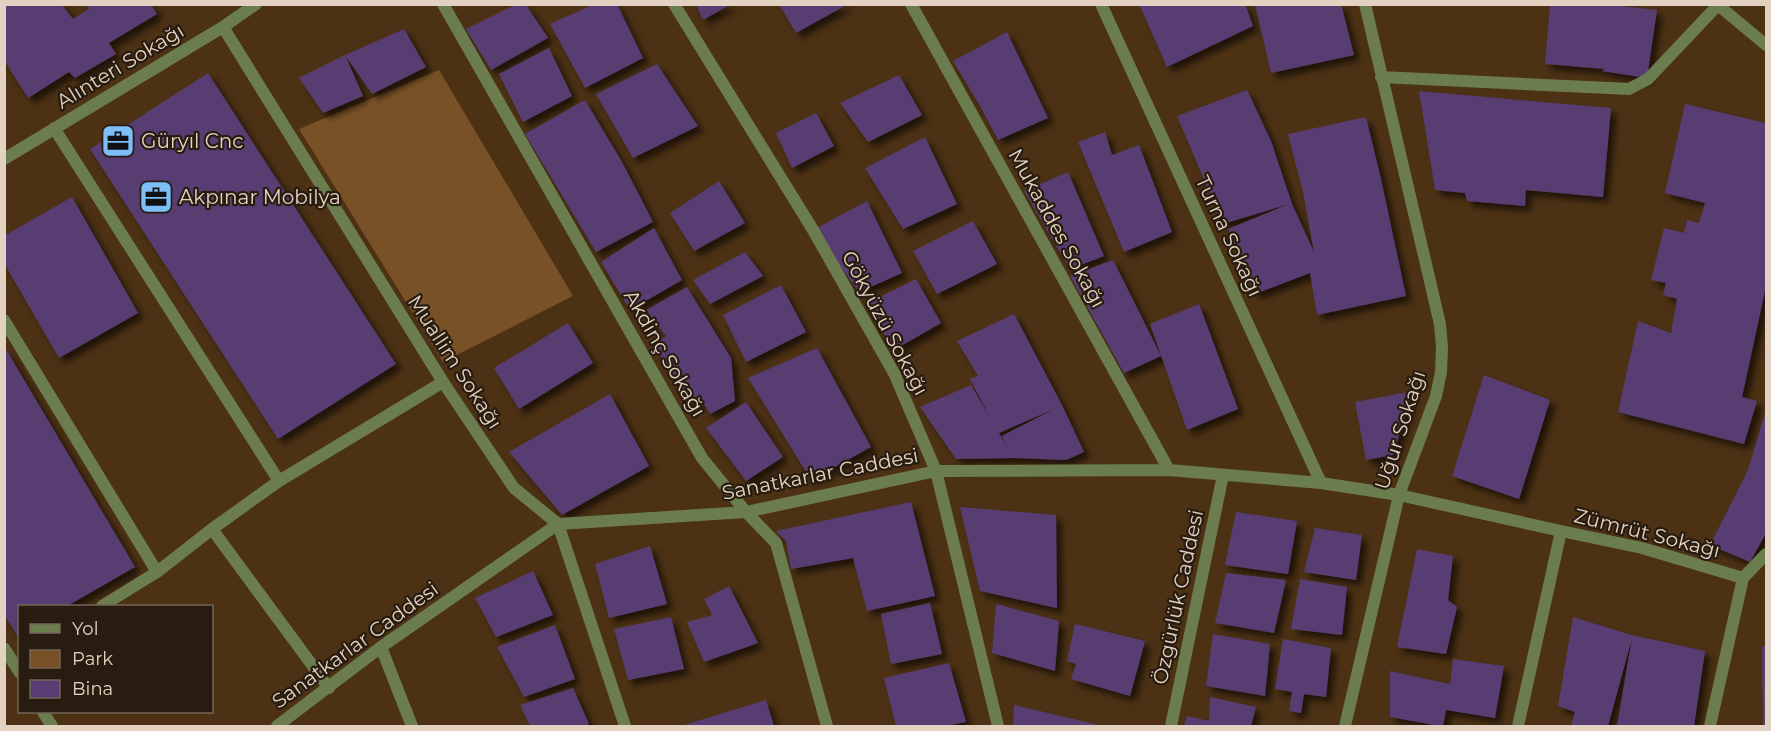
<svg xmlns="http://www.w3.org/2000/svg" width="1771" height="731" font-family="Montserrat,sans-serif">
<defs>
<filter id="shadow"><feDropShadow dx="5.5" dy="5.5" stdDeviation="3" flood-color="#0009"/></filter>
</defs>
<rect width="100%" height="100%" fill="#4c3114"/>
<!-- green -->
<path fill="#785127" d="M439,70L573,296L443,362L299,129Z"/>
<!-- building -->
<path fill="#583c73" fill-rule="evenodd" filter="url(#shadow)" d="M7,4H61L73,19L89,9L86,4H151L157,14L109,43L116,54L75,78L69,72L28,98L4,60V6Z
M595,4H617L643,58L585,88L550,24Z
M696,4H731L703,20Z
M779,4H848L796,33Z
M1139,4H1245L1253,26L1167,67Z
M1255,4H1341L1354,55L1271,73Z
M1550,4H1604L1657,10L1647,78L1602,71L1605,69L1545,64Z
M515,5H526L548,38L491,70L466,29Z
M404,29L426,67L372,94L345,55Z
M1007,32L1048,118L998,140L980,106L953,61Z
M549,48L572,96L523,122L499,74Z
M345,55L363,96L323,113L299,78Z
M657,64L698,126L633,158L596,94Z
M208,73L396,364L278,439L90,149Z
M899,75L922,115L868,142L840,103Z
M1247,90L1271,141L1292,204L1314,252L1303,192L1288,134L1366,117L1381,179L1406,296L1317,315L1310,273L1255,294L1228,229L1289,204L1223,224L1177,116Z
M1419,91L1611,108L1603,197L1526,190L1525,206L1467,201L1465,193L1435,190Z
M585,100L622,162L653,222L596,252L525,134Z
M1685,104L1766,123V286L1742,397L1757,401L1744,444L1618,412L1638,321L1671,333L1677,299L1663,295L1666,283L1651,280L1664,228L1684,233L1687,220L1699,223L1705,203L1665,193Z
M816,113L834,146L792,168L776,133Z
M1105,132L1112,155L1139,145L1172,232L1124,252L1078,142Z
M925,137L957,204L903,229L865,168Z
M1068,172L1104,256L1070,269L1024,191Z
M719,181L745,223L694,251L670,213Z
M72,197L138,313L59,358L4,263V236Z
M867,201L902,273L859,292L813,230Z
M973,221L997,264L937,294L913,251Z
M654,228L682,280L630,310L601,262Z
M745,252L763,276L710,304L693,280Z
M1113,260L1161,356L1124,373L1070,276Z
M916,279L941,323L894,350L866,304Z
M781,285L806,332L746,362L723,315Z
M687,287L731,358L735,401L710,414L701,399L689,402L654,345L666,336L646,310Z
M1199,304L1238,409L1187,430L1150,324Z
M1014,314L1062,405L1084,452L1066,460L1013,458L956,459L920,407L971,385L991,419L970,379L978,376L957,341ZM1054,409L1002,436L1009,450L999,433Z
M568,323L593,363L519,409L494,368Z
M4,346L135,567L67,606H20V634L17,635L4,614Z
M817,348L871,447L811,480L748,378Z
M1484,375L1550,400L1519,499L1452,476Z
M1413,391L1393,455L1366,460L1355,402Z
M610,394L649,466L562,515L509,452Z
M746,402L783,457L746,481L706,428Z
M1766,410V533L1750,562L1710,545L1748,470Z
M911,502L935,596L867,611L853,558L791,569L786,541L776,531Z
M960,507L1056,515L1057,608L980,591Z
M1236,512L1297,521L1288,574L1225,565Z
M1315,528L1362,535L1356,580L1304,572Z
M650,546L667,604L609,618L595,564Z
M1417,549L1453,556L1448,600L1457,607L1446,654L1397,647Z
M533,571L553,615L496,637L475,598Z
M1226,573L1286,580L1274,633L1215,623Z
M1300,579L1347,587L1342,635L1291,629Z
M729,586L758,643L704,662L687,622L712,615L704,599Z
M930,603L942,654L891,664L881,614Z
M996,604L1059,621L1055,671L992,653Z
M671,617L684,669L628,680L614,629Z
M1573,617L1632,635L1705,651L1694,726H1617L1632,638L1608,726L1571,725L1575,712L1558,706Z
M1075,624L1145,641L1130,696L1071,679L1076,664L1067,661Z
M555,625L575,679L524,697L497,647Z
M1213,634L1270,644L1265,696L1206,686Z
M1283,639L1331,648L1326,697L1304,694L1301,713L1289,711L1292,692L1275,689Z
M1762,646H1766V726H1763Z
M1453,659L1504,666L1495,718L1446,710L1443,726H1440L1390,717V671L1450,684Z
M949,663L966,722L945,726H896L884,678Z
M573,688L589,724L584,726H530L520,705Z
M1210,697L1256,707L1251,726H1184L1187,716L1209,721Z
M766,700L774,726H681Z
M1014,705L1103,726H1013Z"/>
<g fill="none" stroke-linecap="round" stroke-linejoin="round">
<!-- minor -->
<path stroke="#6b7d4f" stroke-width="12" d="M443,4L702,458L746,512L776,543L827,726
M674,4L813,230L894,373L936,471L998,726
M911,4L1169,470
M1101,4L1321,483
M223,27L443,382L514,488L558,524L625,726
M1381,77L1629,89L1648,79L1718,5L1766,45
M54,128L279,481
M4,159L223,27L256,4
M4,320L157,572
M212,529L329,688
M102,606L157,572L212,529L279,481L443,382
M381,647L412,726
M4,648L20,673
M43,712L52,726
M277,726L381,647L558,524L746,512L936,471L1169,470L1321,483L1399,495L1561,531
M1171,726L1223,475
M1345,726L1399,495L1436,396L1441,372L1442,347L1440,324L1365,4
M1518,726L1561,531L1642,548L1743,578
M1710,726L1743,578L1766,554"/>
</g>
<!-- icons -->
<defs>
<symbol id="office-square" viewBox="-11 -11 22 22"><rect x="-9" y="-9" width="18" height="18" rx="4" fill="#7bbef8" stroke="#281c10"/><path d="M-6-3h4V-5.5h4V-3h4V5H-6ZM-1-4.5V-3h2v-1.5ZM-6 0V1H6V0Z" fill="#111"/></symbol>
</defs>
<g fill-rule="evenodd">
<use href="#office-square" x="99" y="122" width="38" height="38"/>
<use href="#office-square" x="137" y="178" width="38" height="38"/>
</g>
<g text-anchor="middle" stroke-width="4.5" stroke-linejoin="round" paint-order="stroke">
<!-- street labels -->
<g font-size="20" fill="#e3d2c2" stroke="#281c10">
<text transform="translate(120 66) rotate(-31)" y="7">Alınteri Sokağı</text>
<text transform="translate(1057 228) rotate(61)" y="7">Mukaddes Sokağı</text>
<text transform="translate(1229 236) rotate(65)" y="7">Turna Sokağı</text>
<text transform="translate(885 323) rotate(62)" y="7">Gökyüzü Sokağı</text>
<text transform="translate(665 353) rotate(60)" y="7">Akdinç Sokağı</text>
<text transform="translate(455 362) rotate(57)" y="7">Muallim Sokağı</text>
<text transform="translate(1400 430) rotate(-72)" y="7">Uğur Sokağı</text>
<text transform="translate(820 474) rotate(-11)" y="7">Sanatkarlar Caddesi</text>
<text transform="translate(1647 533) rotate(14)" y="7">Zümrüt Sokağı</text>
<text transform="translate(1178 597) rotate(-78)" y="7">Özgürlük Caddesi</text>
<text transform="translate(355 645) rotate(-36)" y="7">Sanatkarlar Caddesi</text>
</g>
<!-- poi labels -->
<g font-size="20" fill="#e3d2c2" stroke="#281c10" text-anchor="start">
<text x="141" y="148">Güryıl Cnc</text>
<text x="179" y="204">Akpınar Mobilya</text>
</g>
</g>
<!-- border -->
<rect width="1771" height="731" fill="none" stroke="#e3d2c2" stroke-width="12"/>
<!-- legend -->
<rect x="18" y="605" width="195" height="108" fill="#281c10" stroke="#736557" stroke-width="1.5"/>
<rect x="30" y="624" width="30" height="9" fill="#6b7d4f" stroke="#736557" stroke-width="1.5"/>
<text x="72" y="635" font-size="18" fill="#e3d2c2">Yol</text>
<rect x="30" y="650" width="30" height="18" fill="#785127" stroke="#736557" stroke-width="1.5"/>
<text x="72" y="665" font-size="18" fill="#e3d2c2">Park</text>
<rect x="30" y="680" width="30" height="18" fill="#583c73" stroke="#736557" stroke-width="1.5"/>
<text x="72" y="695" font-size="18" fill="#e3d2c2">Bina</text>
</svg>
